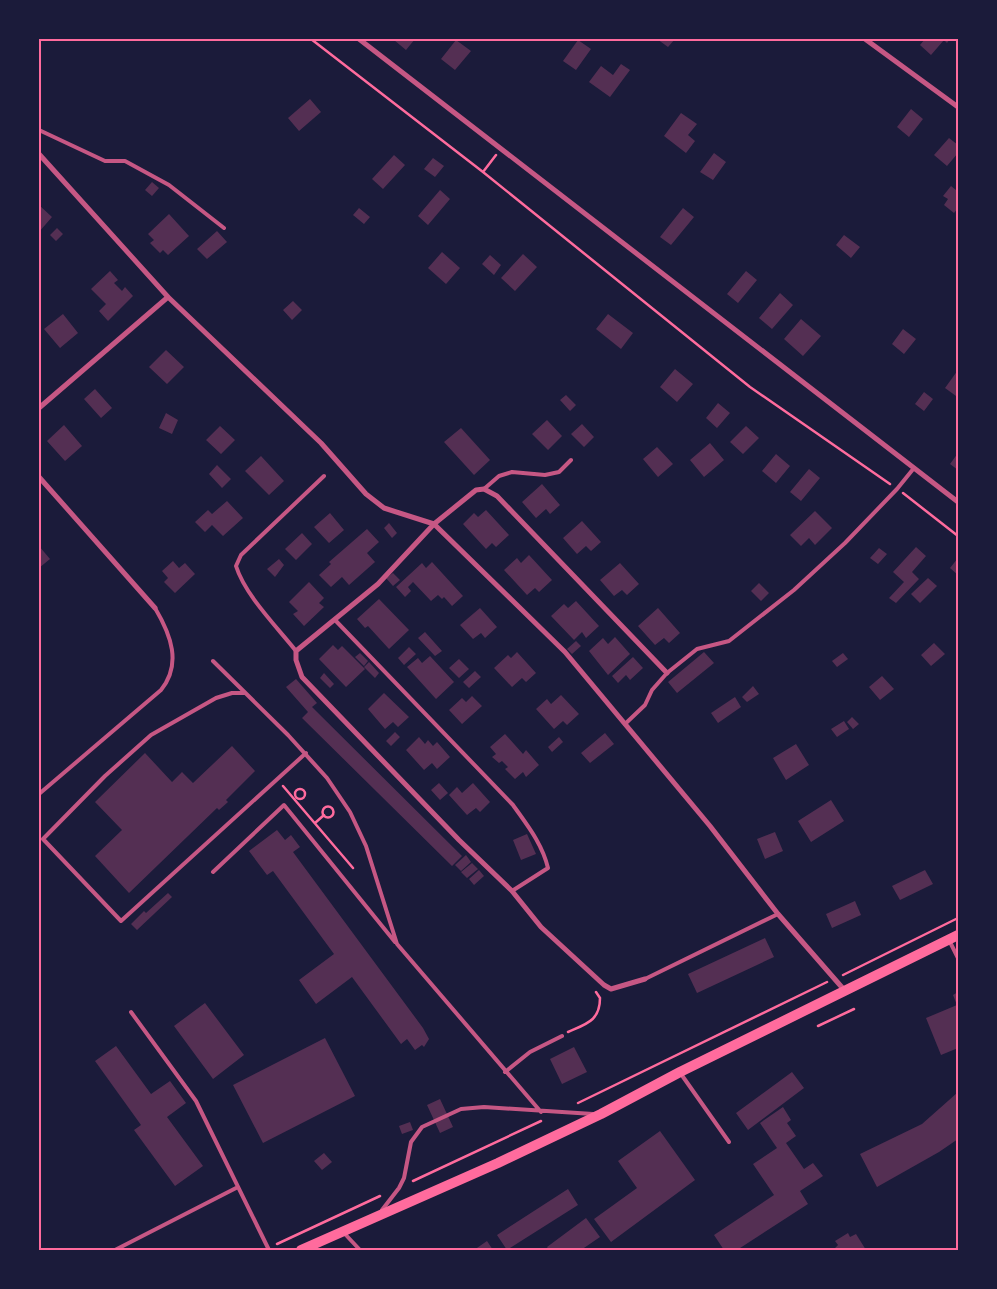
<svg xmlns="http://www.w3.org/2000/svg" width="997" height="1289" font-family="'Work Sans',sans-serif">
<rect width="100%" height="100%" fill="#1b1b3a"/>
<!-- building -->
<path fill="#542f53" d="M395,39H415L406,50L394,40Z
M657,39H675L668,47Z
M925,39H950L947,43L944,40L931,55L920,45Z
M456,40L471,51L455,70L441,59Z
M578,40L591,49L576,70L563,61Z
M621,64L630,70L610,97L589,82L601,66L613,75Z
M310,99L321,112L299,131L288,118Z
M911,109L923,119L909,137L897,127Z
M681,113L697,124L688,135L695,141L686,153L664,136Z
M949,138L958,145V153L947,166L934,155Z
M714,153L726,162L713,180L700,172Z
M394,155L405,165L383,189L372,179Z
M433,158L444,166L435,177L424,169Z
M152,182L159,188L152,196L145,190Z
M951,186L956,190L958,186V208L954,213L944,205L948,199L943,196Z
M440,190L450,199L428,225L418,216Z
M39,205L52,217L39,232Z
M359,208L370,217L364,224L353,215Z
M683,208L694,217L671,245L660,237Z
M169,214L189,236L168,255L163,250L160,253L150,243L154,240L148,234Z
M57,228L63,234L56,241L50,235Z
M217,231L227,242L207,259L197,249Z
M844,235L860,247L851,258L836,245Z
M442,252L460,268L446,284L428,268Z
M523,254L537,267L515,291L501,278Z
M490,255L501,265L494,275L482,264Z
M110,271L118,280L114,283L122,291L125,287L133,296L108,321L99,311L106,304L91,289Z
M746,271L757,280L738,303L727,294Z
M780,293L793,305L772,329L759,318Z
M293,301L302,310L292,320L283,310Z
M63,314L78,333L60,348L44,329Z
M608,314L633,333L621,349L596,329Z
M801,319L821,336L803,356L784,339Z
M903,329L916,339L904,354L892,344Z
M166,350L184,367L167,384L149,367Z
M675,369L693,384L677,402L660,387Z
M958,370V393L956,396L945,388Z
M95,389L112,408L101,418L84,399Z
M924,392L933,399L924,411L915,404Z
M566,395L576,405L570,411L560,400Z
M718,403L730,413L717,428L706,418Z
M166,413L178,420L172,434L159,428Z
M547,420L562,436L548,450L532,434Z
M582,424L594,437L584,447L571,434Z
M64,425L82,446L65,461L47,441Z
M220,426L235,440L221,454L206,440Z
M746,426L759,438L743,454L730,442Z
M461,428L490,460L474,475L444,442Z
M710,443L724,460L704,477L690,460Z
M657,447L673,464L658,477L643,459Z
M958,453V470L950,464Z
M776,454L790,466L776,483L762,471Z
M261,456L284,481L269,495L245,471Z
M217,465L231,479L222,488L209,474Z
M809,469L820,478L801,501L790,492Z
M542,484L560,505L550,514L546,509L536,518L522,502Z
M227,501L243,518L223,536L212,525L205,532L195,522L208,510L212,514Z
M486,510L509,535L496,547L492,543L486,549L463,524L474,513L478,517Z
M815,511L832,528L815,545L809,538L801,546L790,535Z
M330,513L344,530L329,543L314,527Z
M582,521L601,542L591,551L586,546L577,554L563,538Z
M389,523L397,533L392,538L384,528Z
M367,529L379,542L367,553L375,562L349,585L342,577L331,587L319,575L331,564L329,562Z
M302,533L312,544L296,560L285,549Z
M39,546L50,559L39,568Z
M916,547L926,556L912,572L919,579L896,603L889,598L904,582L893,572Z
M879,548L887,554L878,564L870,558Z
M529,555L552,580L539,592L535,588L527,595L504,570L517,558L521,563Z
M958,558V575L950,568Z
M279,559L284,565L275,577L267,569Z
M173,561L179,568L185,563L195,574L175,593L164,582L168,578L162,571Z
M432,562L463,596L452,606L444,597L442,599L438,595L431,601L413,582L408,587L411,591L405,597L396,587L422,563L426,568Z
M620,563L639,584L627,595L622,590L614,596L600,580Z
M393,573L400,580L393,586L386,578Z
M928,578L937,586L920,603L911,594Z
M309,582L324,598L319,603L324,607L304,626L293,614L298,611L289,602Z
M759,583L769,593L761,601L751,591Z
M379,599L409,630L389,649L368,626L365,628L357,619Z
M576,601L599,626L586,638L582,632L574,640L551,616L564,604L568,608Z
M480,608L497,627L485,638L481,633L473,639L460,625Z
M658,608L680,633L669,643L664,638L655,645L638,626Z
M425,632L442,651L435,656L418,638Z
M615,637L630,654L608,675L589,651L603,638L608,644Z
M576,641L581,646L572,654L567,649Z
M934,643L945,654L931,666L921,655Z
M333,645L338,650L342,646L365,669L346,687L319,659Z
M409,647L416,654L404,665L398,658Z
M517,652L536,673L526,682L522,678L512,687L494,668L508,655L511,658Z
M704,652L714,663L677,693L668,682Z
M360,653L368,661L364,666L355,657Z
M843,653L848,659L837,667L832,661Z
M430,656L454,682L436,699L407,667L418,658L422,663Z
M633,657L643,668L630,680L626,675L618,683L612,676Z
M459,659L469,669L459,678L449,668Z
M369,662L379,673L375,678L364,667Z
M475,671L481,677L469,688L463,682Z
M324,673L334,684L330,688L320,678Z
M882,676L894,689L880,700L869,687Z
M296,679L317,703L312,707L462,856L452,866L302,718L308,712L286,687Z
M753,686L759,694L747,702L742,697Z
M384,693L409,717L398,727L393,722L385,729L368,709Z
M561,695L579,714L567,725L563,721L554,729L536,709L547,699L551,704Z
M472,696L482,706L462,724L449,710L462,698L466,702Z
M735,697L741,707L718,723L711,713Z
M852,717L859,724L853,729L847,722Z
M844,721L849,729L837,737L831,729Z
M395,732L400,737L391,746L386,741Z
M605,733L614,744L590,763L581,753Z
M505,734L523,754L526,750L539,765L526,777L523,772L515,779L505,769L508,767L502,761L499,763L492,757L496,754L490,747Z
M419,737L425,744L428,740L433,746L437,742L450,757L437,769L432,763L424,770L406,750Z
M559,737L563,742L552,752L548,747Z
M796,744L809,765L786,780L773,758Z
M232,746L255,771L226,800L228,802L219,810L217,808L129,893L95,856L122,830L95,802L145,753L172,782L182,772L193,783Z
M439,783L448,793L440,800L431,790Z
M473,783L490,802L480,812L476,808L467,815L449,795L457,787L462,793Z
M831,800L844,821L811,842L798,821Z
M277,830L285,840L291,835L300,847L293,852L423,1028L429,1039L424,1047L422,1045L415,1050L407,1039L401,1044L352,977L316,1004L299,980L334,954L273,871L267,875L249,851Z
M775,832L783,851L765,859L757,839Z
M527,834L536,854L521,860L513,840Z
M466,855L471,862L461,871L455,865Z
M472,863L478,869L467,878L461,872Z
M479,870L484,876L474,885L469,879Z
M925,870L933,884L900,900L892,886Z
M168,893L172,897L137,930L131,924L144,911L146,913Z
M855,901L861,915L832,928L826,914Z
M765,938L774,957L697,993L688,974Z
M958,992V1048L941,1055L926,1018L957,1005L953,995Z
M205,1003L244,1055L213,1079L174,1026Z
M325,1038L355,1096L263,1143L233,1085Z
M116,1046L151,1094L170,1081L186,1103L167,1117L203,1166L175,1186L134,1130L141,1125L95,1061Z
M574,1047L587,1072L562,1084L550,1059Z
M792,1072L804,1088L748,1130L736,1113Z
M957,1093L958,1139L939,1152L877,1187L860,1154L922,1124Z
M440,1099L453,1127L440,1133L427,1105Z
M783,1107L791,1120L787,1123L796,1136L786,1143L804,1169L813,1163L823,1176L800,1191L808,1204L737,1250H724L714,1235L774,1195L753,1164L777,1148L760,1123Z
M410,1122L413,1130L402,1134L399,1126Z
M660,1131L695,1180L611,1242L594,1219L637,1188L618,1161Z
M324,1153L332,1162L322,1170L314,1161Z
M568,1189L578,1205L507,1250L497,1235Z
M586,1218L600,1237L581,1250H549L547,1247Z
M848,1233L850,1237L856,1234L866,1250H833L838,1245L835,1241Z
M487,1241L493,1250H474Z"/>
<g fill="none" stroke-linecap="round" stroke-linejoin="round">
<!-- path -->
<path stroke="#ff6b9d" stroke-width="2.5" d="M311,39L483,172L750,387L890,484
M483,172L496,155
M903,493L958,536
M283,786L353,868
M295 794a5 5 0 1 1 10 0a5 5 0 1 1-10 0Z
M322.5 812a5.5 5.5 0 1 1 11 0a5.5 5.5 0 1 1-11 0Z
M315,823L324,815
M843,975L958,918
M818,1026L854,1009
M568,1032C586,1024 600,1021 600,998L596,992
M578,1103L827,982
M413,1181L541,1121
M277,1244L380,1196"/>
<!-- service -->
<path stroke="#c65784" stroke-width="4" d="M39,130L105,161H125L169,185L224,228
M484,489L499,476L512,472L545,475L559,472L571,460
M335,620L513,805C527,825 542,843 548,868L512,891
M296,651C277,627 245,595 236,566L241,555L324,476
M213,661L288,735L327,778L350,812L366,846L397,944L541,1112
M245,693H232L216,698L151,735L105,776L43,839L121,921L306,753
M625,724L645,705L652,690L667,673L697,649L729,641L794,590L845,543L897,489L914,468
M39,794L161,690C182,664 171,635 155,608
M213,872L284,805L395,942
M949,940L958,958
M645,979L778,914
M131,1012L196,1101L269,1250
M505,1072L530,1052L562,1036
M681,1074L729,1142
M382,1210L399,1188L404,1178L411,1142L422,1127L461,1109L484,1107L593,1114
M344,1233L360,1250
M115,1250L238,1187"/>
<!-- minor -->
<path stroke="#c65784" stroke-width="5" d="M359,39L958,502
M865,39L958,107
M39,154L168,297L321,443L366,494L384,508L434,524L565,652L710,826L778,914L846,992
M39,408L168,297
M39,477L155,608
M645,979L611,989L604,985L541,927L512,891L459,840L302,677L296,660V651L378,584L434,524L476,490L484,489L497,496L667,673"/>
<!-- secondary -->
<path stroke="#ff6b9d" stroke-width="10" d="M301,1250L498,1163L601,1114L680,1072L958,935"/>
</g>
<!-- border -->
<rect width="997" height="1289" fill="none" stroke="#1b1b3a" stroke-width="80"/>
<rect x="40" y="40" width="917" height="1209" fill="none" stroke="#ff6b9d" stroke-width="2"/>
</svg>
